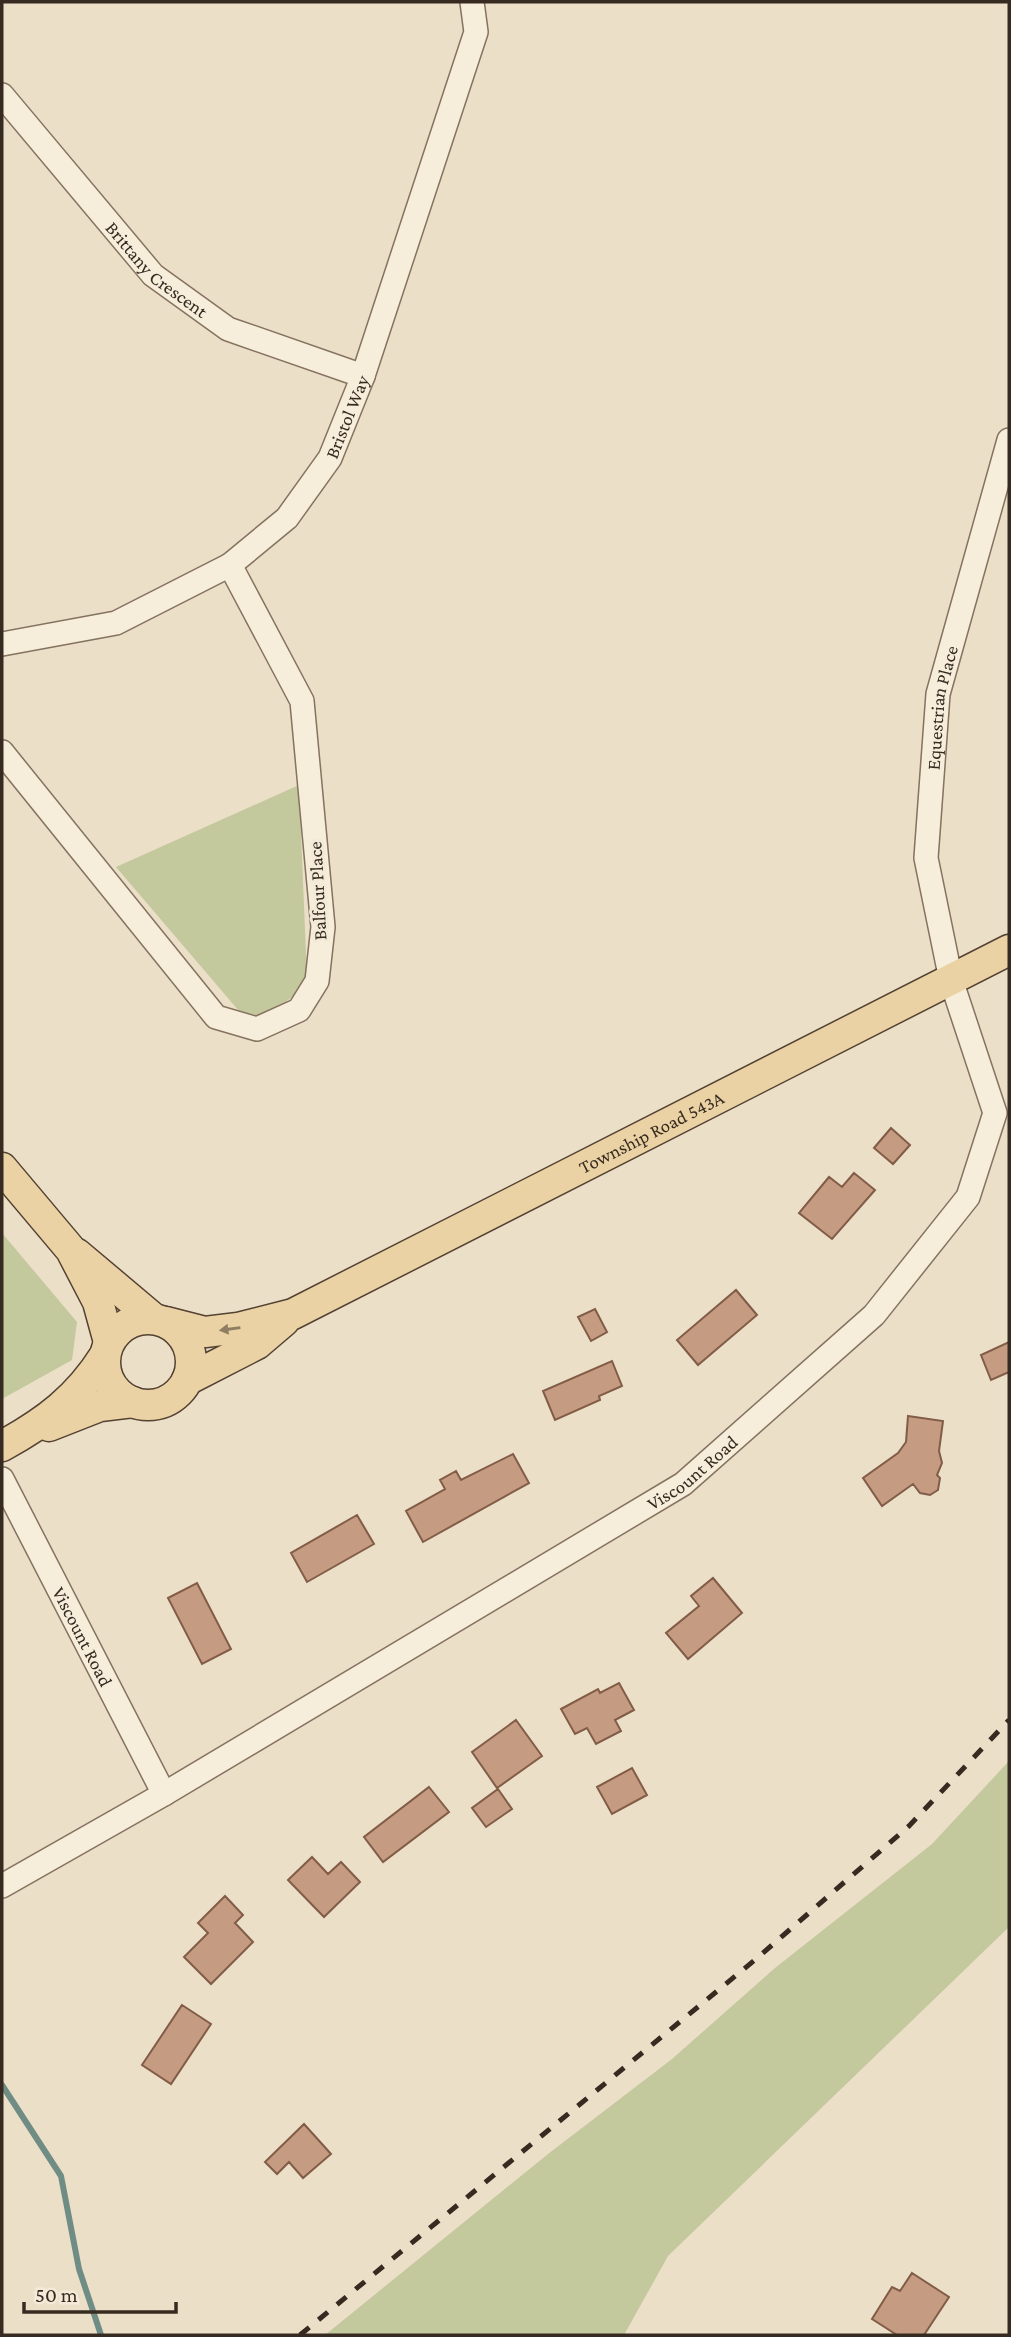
<svg xmlns="http://www.w3.org/2000/svg" width="1011" height="2337" font-family="'Crimson Pro',serif">
<rect width="100%" height="100%" fill="#ebdfc8"/>
<!-- green -->
<path fill="#c4c89d" d="M299,785L307,978C299,994 276,1013 256,1015C251,1015 243,1012 239,1011L116,867Z
M2,1233L77,1322L72,1360L2,1399Z
M1009,1761V1927L668,2256L624,2335H325L548,2154L672,2059L775,1968L932,1844Z"/>
<g fill="none" stroke-linecap="round" stroke-linejoin="round">
<!-- stream -->
<path stroke="#708d85" stroke-width="6" d="M2,2085L61,2176L79,2269L101,2335"/>
</g>
<!-- building -->
<path fill="#c59c81" stroke="#825c47" stroke-width="2" d="M891,1128L910,1145L893,1164L874,1148Z
M854,1173L875,1190L832,1239L799,1213L829,1177L842,1187Z
M736,1290L757,1315L698,1365L677,1340Z
M595,1309L607,1332L591,1341L578,1317Z
M1009,1342V1372L991,1380L981,1355Z
M612,1361L622,1386L599,1396L600,1400L555,1420L543,1391Z
M908,1416L943,1421L939,1451L942,1463L937,1475L940,1478L938,1490L930,1495L920,1493L913,1484L882,1506L863,1478L898,1453L906,1442Z
M513,1454L529,1483L423,1542L406,1511L445,1489L440,1480L456,1471L461,1480Z
M357,1515L374,1544L307,1582L291,1553Z
M713,1578L742,1613L688,1659L666,1633L699,1606L691,1596Z
M197,1583L231,1649L202,1664L168,1598Z
M619,1683L634,1710L615,1720L621,1731L596,1744L587,1728L575,1734L561,1709L598,1689L600,1693Z
M516,1720L542,1756L497,1788L472,1752Z
M632,1768L647,1795L612,1814L597,1787Z
M429,1787L449,1812L383,1862L364,1837Z
M498,1789L512,1809L486,1827L472,1808Z
M312,1857L328,1874L341,1862L360,1882L324,1917L288,1880Z
M225,1896L243,1915L235,1923L253,1942L211,1984L184,1957L208,1933L198,1923Z
M182,2005L211,2024L171,2084L142,2065Z
M304,2124L331,2154L303,2178L289,2162L277,2174L265,2162Z
M912,2273L949,2297L924,2335H897L872,2319L892,2287L900,2291Z"/>
<g fill="none" stroke-linecap="round" stroke-linejoin="round">
<defs>
<g id="minor">
<path id="s1" d="M2,95L153,275L228,329L363,376"/>
<path id="s2" d="M2,644L116,623L230,565L287,518L330,458L363,376L476,32L472,2"/>
<path d="M2,752L216,1017L257,1029L299,1010L317,981L323,927L302,701L230,565"/>
<path id="s3" d="M2,1479L164,1794"/>
<path id="s4" d="M2,1886L164,1794L683,1484L874,1315L968,1197L995,1113L951,980L926,858L938,694L1009,440"/>
</g>
<g id="major">
<path d="M2,1168L71,1250L98,1302L109,1342"/>
<path d="M77,1254L153,1318"/>
<circle cx="148" cy="1362" r="43"/>
<path id="s5" d="M166,1322L205,1332L238,1328L293,1314L1009,950"/>
<path d="M187,1380L257,1344L284,1321"/>
<path d="M49,1426L100,1406L133,1402"/>
<path d="M2,1446C46,1422 78,1398 105,1355"/>
</g>
</defs>
<!-- minor casing -->
<use href="#minor" stroke="#85725f" stroke-width="26"/>
<!-- major casing -->
<use href="#major" stroke="#534132" stroke-width="33"/>
<!-- minor -->
<use href="#minor" stroke="#f6eddb" stroke-width="23"/>
<!-- major -->
<use href="#major" stroke="#ead2a4" stroke-width="30"/>
<!-- rail -->
<path stroke="#372b21" stroke-width="5" stroke-dasharray="12 12" stroke-linecap="butt" d="M300,2335L756,1959L909,1826L1009,1720"/>
</g>
<!-- one-way arrows -->
<defs><path id="oneway-solid" d="M-6-.8H1V-3.2L6.5 0L1 3.2V.8H-6Z" transform="scale(1.75)"/></defs>
<use fill="#907e62" href="#oneway-solid" transform="translate(230 1329) rotate(172)"/>
<g text-anchor="middle" stroke-width="6" stroke-linejoin="round" paint-order="stroke">
<!-- street labels -->
<g font-size="19" fill="#372b21" stroke="#f3ead7">
<text dy="7" stroke="none"><textPath href="#s1" startOffset="234">Brittany Crescent</textPath></text>
<text dy="7" stroke="none"><textPath href="#s2" startOffset="436">Bristol Way</textPath></text>
<text dy="7" stroke="none"><textPath href="#s4" startOffset="1701">Equestrian Place</textPath></text>
<text transform="translate(317 891) rotate(-93)" y="7">Balfour Place</text>
<text dy="7" stroke="none"><textPath href="#s5" startOffset="532">Township Road 543A</textPath></text>
<text dy="7" stroke="none"><textPath href="#s4" startOffset="805">Viscount Road</textPath></text>
<text dy="7" stroke="none"><textPath href="#s3" startOffset="177">Viscount Road</textPath></text>
</g>
</g>
<!-- border -->
<rect width="1011" height="2337" fill="none" stroke="#372b21" stroke-width="7"/>
<!-- scale -->
<path d="M24 2302v10h152v-10" fill="none" stroke="#372b21" stroke-width="3.5"/>
<text x="35" y="2302" font-size="21" fill="#372b21" stroke="#f3ead7" stroke-width="5" paint-order="stroke">50 m</text>
</svg>
